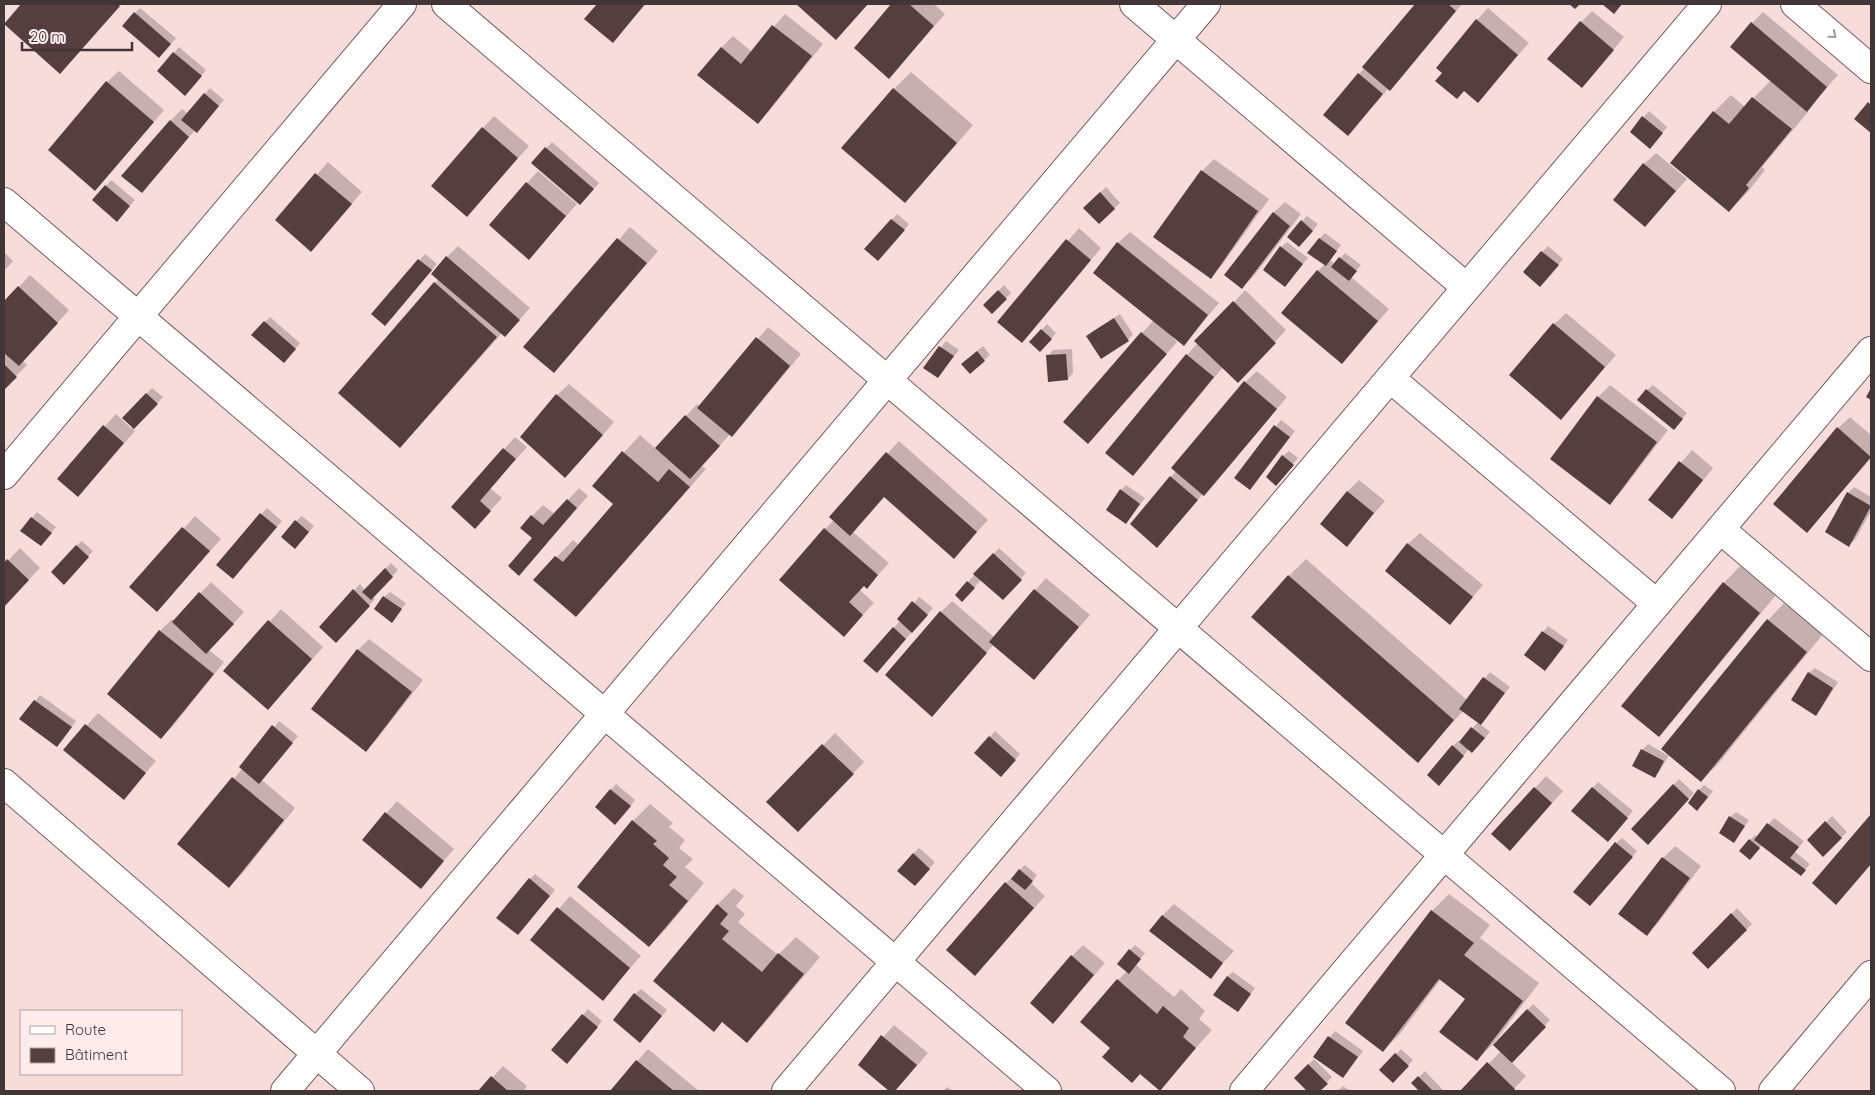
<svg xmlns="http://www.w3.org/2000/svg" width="1875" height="1095" font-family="Quicksand,sans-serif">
<rect width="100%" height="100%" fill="#f8dcdb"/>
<!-- shadow -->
<path fill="#0003" d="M23,4H122L60,72L5,24Z
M599,4H646L613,41L586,19Z
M798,4H868L836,38Z
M893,4H936L935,5L945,14L889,77L856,47Z
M1417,4H1462L1401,78L1389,88L1348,134L1359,74Z
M140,8L176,38L165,51L135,13Z
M1488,8L1529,43L1477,101V20Z
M1592,11L1624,37L1593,74L1581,22Z
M1763,12L1838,75L1806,111L1808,112L1762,167L1765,170L1746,194L1729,211L1714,112L1731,95L1745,107L1771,80L1752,23Z
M785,14L823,44L769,111L758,123L721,48L733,36L752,52Z
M179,47L206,70L191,89L158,71Z
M119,71L164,110L106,178L107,82Z
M911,72L973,125L922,184L905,201L894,89Z
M210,88L224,100L202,126L195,130L153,180L123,175L171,120L182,109L188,114Z
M1649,111L1667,127L1655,142L1631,132Z
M494,116L529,146L478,203L483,128Z
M552,142L599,183L585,198L533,163Z
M1656,153L1687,179L1645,226L1644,164Z
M1214,159L1269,199L1222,265L1211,277L1155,237L1202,171Z
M328,162L362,192L311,250L277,220Z
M538,171L577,204L529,258L527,183Z
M111,180L135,200L122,214L94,200Z
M1106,187L1120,203L1099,223L1085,208Z
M1285,202L1301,214L1254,276L1242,287L1273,213Z
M897,214L909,224L884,254L866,249Z
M1307,216L1318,224L1305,240L1302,221Z
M630,227L658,251L565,360L525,347Z
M1079,228L1101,248L1033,330L1022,341L999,322Z
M1130,232L1219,303L1184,344L1173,336L1172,337L1177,342L1088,442L1142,333L1154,320L1118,243Z
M1325,233L1341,245L1330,260L1335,264L1345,253L1361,265L1351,277L1389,309L1342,363L1318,271L1325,264L1319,239Z
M1287,242L1308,258L1285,285L1281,247Z
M458,246L530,308L516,324L502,333L417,429L400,446L435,283L439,279L447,257Z
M1548,246L1563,259L1546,280L1542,252Z
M4,252L13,261L4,271Z
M425,254L437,264L391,319L373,314Z
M30,275L69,310L23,361L27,365L4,388V303Z
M1004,285L1011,293L992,312L985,305Z
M1245,290L1286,330L1249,370L1223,367L1144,463L1133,474L1187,355Z
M1566,313L1616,355L1561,418L1554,324Z
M1120,314L1133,334L1128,340L1088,336L1093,331Z
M270,317L300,343L289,356L265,322Z
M1047,324L1056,333L1046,345L1031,342Z
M768,327L801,354L743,424L732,435L730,434L702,466L706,469L592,599L576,616L535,580L573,540L579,545L615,504L594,485L640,435L656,449L697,404L700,407Z
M946,341L959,350L938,376L925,368Z
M983,346L990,355L970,372L968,359Z
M1072,349L1073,373L1068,379L1048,356L1053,350Z
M1257,371L1287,397L1215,483L1203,494L1157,546L1171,477L1245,382Z
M569,384L614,422L577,465L557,395Z
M1610,385L1668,430L1621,492L1610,503L1552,459L1598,397Z
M1653,385L1687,413L1679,423L1647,390Z
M152,388L163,397L133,429L135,431L78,496L58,479L116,414L131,428L133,426L124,418Z
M1850,417L1871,435V458L1807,531L1838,428Z
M1281,420L1295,431L1255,483L1236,478Z
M515,437L527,447L490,488L502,498L475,527L452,507Z
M899,441L988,520L954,557L885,496L853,532L889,563L867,587L864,585L860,590L874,603L844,635L825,529L834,520L831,517Z
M1692,450L1713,468L1683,506L1672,518L1649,500Z
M1289,451L1298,458L1282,478L1283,456Z
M1359,480L1385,501L1347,545L1348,491Z
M1126,485L1145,498L1126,523L1121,490Z
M1854,487L1871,497V511L1855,540L1849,545L1848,493Z
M579,488L588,496L519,574L534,538L532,516L543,505L555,514Z
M267,508L282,521L238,572L218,564Z
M37,512L56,527L41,545L32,518Z
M195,516L221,539L168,598L131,587Z
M302,516L314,526L301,542L296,521Z
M1420,533L1483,585L1450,623L1408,544Z
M82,541L93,551L69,578L76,546Z
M20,548L40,568L4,606V565Z
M999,548L1026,573L1008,593L981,580L968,595H956Z
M1306,559L1467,700L1490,672L1510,687L1480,724L1490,732L1478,746L1469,749L1445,778L1453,746L1458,741L1460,742L1478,722L1463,711L1418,761L1289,576Z
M391,563L398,570L373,597L375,599L342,636L320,627L360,584L365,590Z
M1740,566L1776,595L1675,718L1659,735L1724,583Z
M1046,578L1090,615L1034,679L994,644L943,703L941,612L952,601L994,637Z
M211,582L244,612L209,650L224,662L173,726L161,738L108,694L160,631L172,619L174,621Z
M390,592L406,603L392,621L384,597Z
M919,597L933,608L882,666L894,628Z
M1784,603L1823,634L1718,764L1701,781L1669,755L1660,771L1654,777L1634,765L1642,750L1648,744L1667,755L1768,620Z
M281,609L323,647L268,709L225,671Z
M1548,626L1568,640L1551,663L1526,654Z
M369,639L423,680L377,739L366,750L358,650Z
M1815,668L1838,682L1821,709L1815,714L1809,673Z
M40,695L76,721L62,740L21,719Z
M98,713L156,761L124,798L65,750Z
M279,721L298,736L262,780L295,808L241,875L229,886L179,844L242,769Z
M995,731L1020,754L1006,770L990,737Z
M835,733L864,762L798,830L768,802Z
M1546,776L1563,791L1521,838L1493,834Z
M1679,779L1694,793L1653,837L1633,829Z
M1598,782L1633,811L1613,834L1573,811Z
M616,784L635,800L621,818L596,807Z
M1704,785L1713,791L1703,804L1699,790Z
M397,801L454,849L421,887L364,839Z
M650,804L673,823L669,827L685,840L679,848L693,859L685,867L704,883L666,929L649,946L633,821Z
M1736,812L1749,820L1734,841L1730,817Z
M1832,816L1847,832L1823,855L1809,840Z
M1871,816V864L1847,892L1813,883Z
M1774,818L1804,841L1795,852L1810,864L1801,874L1762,845L1756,853L1750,840L1755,835L1758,837Z
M1622,838L1637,851L1595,899L1616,843Z
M1675,846L1701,866L1658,923L1646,934L1663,858Z
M919,848L935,862L920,879L913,854Z
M1025,865L1037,875L1031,883L1045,896L986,963L947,950L1006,883Z
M535,874L555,890L523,928L530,879Z
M734,888L744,896L736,906L745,914L738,922L778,955L796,937L820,957L764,1024L747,1041L723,1021L714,1030L718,904Z
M1449,894L1490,925L1480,938L1539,983L1494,1043L1477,1060L1467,999L1441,979L1400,1034L1383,1051L1432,911Z
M570,896L641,956L602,999L532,940Z
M1174,904L1234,951L1210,977L1162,916Z
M1737,908L1752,924L1708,967L1694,953Z
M1083,945L1105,963L1053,1022L1072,956Z
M1135,945L1145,953L1136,965L1174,997L1181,989L1205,1011L1199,1019L1212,1030L1159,1089L1112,1048L1118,980L1127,971L1130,950Z
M1233,972L1255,988L1243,1005L1227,977Z
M641,989L667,1010L646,1035L635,994Z
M1533,1004L1550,1020L1511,1062L1526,1076L1512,1091H1462L1501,1051L1495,1045Z
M588,1009L602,1021L573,1057L583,1015Z
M894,1025L928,1053L904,1081L894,1091H891L859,1064Z
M1335,1031L1363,1051L1343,1077L1315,1057Z
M648,1049L699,1091H611Z
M1401,1049L1413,1060L1393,1082L1380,1070Z
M1314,1059L1332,1077L1319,1091H1309L1295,1078Z
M503,1066L527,1086L523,1091H480Z
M1425,1071L1443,1090L1442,1091H1421L1413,1083Z
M1343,1086L1350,1091H1338Z
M947,1087L953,1091H943Z"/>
<!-- building -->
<path fill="#553f3e" d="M21,4H117L120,6L60,74L4,24Z
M597,4H645L613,43L584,19Z
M796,4H868L836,40Z
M891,4H909L934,26L889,79L854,48Z
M1415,4H1448L1456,11L1390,91L1362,67Z
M1569,4H1580L1575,9Z
M1602,4H1622L1614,14Z
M134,12L171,44L159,58L122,26Z
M1476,19L1518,55L1478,103L1464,91L1457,99L1435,81L1442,73L1436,68Z
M1580,21L1614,50L1582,88L1547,59Z
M1751,22L1827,87L1807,112L1730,47Z
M772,25L812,56L758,124L697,75L721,47L741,64Z
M173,52L202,76L185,96L157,71Z
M1358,73L1383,94L1348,136L1323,115Z
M106,81L154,122L95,191L48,150Z
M893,88L957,143L905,203L841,148Z
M204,93L219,106L197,133L181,120Z
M1752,97L1792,129L1746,185L1749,188L1729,212L1670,163L1713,111L1729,124Z
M1868,102L1871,105V133L1854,119Z
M1642,116L1663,133L1650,149L1630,132Z
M170,120L189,137L142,193L121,176Z
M482,127L518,158L467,217L431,186Z
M545,147L594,189L580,205L531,163Z
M1643,163L1676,191L1645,227L1613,200Z
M1201,170L1258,211L1211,279L1153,237Z
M315,173L352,204L311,252L275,220Z
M526,182L566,216L529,260L489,225Z
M105,185L130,206L117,222L92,200Z
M1100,192L1115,209L1099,224L1083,208Z
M1273,212L1290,226L1242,289L1224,275Z
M891,219L905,230L878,261L864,249Z
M1301,220L1313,231L1299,247L1287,237Z
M617,238L647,263L554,373L523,347Z
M1319,238L1337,251L1326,266L1307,253Z
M1066,239L1091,260L1022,343L997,322Z
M1117,242L1208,315L1184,346L1093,273Z
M1280,246L1303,264L1285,287L1263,270Z
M1541,251L1559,265L1540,287L1523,272Z
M446,256L520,320L505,337L431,274Z
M1339,257L1357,271L1349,281L1331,267Z
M418,259L432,270L385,326L371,314Z
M1317,270L1378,321L1342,364L1281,313Z
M434,282L497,337L400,448L338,393Z
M18,286L58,323L19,366L4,353V301Z
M998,290L1007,299L992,314L983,305Z
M1233,301L1276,343L1238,383L1194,341Z
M1114,318L1129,341L1101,359L1086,336Z
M264,321L296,349L284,363L251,335Z
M1553,323L1605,367L1561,420L1509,375Z
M1041,329L1052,339L1040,352L1029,342Z
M1141,332L1167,354L1088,444L1063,422Z
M756,337L790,366L732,437L697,408Z
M939,346L954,356L938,378L923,368Z
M977,351L985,361L970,374L961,364Z
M1066,354L1068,380L1048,382L1046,355Z
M1186,354L1214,377L1133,476L1105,453Z
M4,364L17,377L4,390Z
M1244,381L1277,409L1204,496L1171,468Z
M1871,388V400L1866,397Z
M1646,389L1683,419L1674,430L1637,400Z
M146,393L158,404L134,429L122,418Z
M556,394L603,435L565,478L520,437Z
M1597,396L1657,442L1610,505L1550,459Z
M685,415L720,446L690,479L655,448Z
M103,425L124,443L78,497L57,479Z
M1274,425L1290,437L1250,490L1234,478Z
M1837,427L1871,457L1807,533L1773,504Z
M503,448L516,459L480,501L491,511L475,529L451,507Z
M622,451L658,482L669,469L690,487L576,617L533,580L555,556L563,562L613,504L592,486Z
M886,452L977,532L954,559L884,497L850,536L829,517Z
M1282,455L1294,465L1276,486L1266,477Z
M1679,461L1703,480L1672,519L1648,500Z
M1170,476L1198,500L1157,548L1130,524Z
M1120,489L1140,504L1126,524L1106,510Z
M1347,491L1374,513L1347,547L1320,524Z
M1847,492L1871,506L1849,547L1825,532Z
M567,499L577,508L519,576L508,566L532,538L520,528L531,515L543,525Z
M260,513L277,527L233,579L216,565Z
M31,517L52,533L41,546L20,531Z
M295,520L309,532L295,549L281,537Z
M182,527L210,551L157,612L129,587Z
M824,528L878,575L867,589L864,586L849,602L863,615L844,637L779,580Z
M1407,543L1473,597L1450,625L1385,571Z
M76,545L89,557L64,585L51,572Z
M993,553L1022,580L1003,600L973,574Z
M7,559L29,580L4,607V563Z
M385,568L393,577L371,600L362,592Z
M1288,575L1454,720L1418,763L1251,617Z
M967,581L975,588L962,602L955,595Z
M1723,582L1760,613L1659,737L1621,706Z
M353,589L370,606L336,643L319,627Z
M1034,589L1079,627L1034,680L989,642Z
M199,592L234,624L206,654L172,622Z
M383,596L402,609L392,623L374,609Z
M912,601L928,615L912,633L897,619Z
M940,611L987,653L932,717L885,675Z
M1767,619L1807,652L1701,782L1661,749Z
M268,620L312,659L268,710L223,671Z
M893,627L906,639L877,673L863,661Z
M159,630L214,674L161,739L107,694Z
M1542,631L1564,646L1545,671L1524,655Z
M357,649L412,692L366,752L311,709Z
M1808,672L1833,688L1816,716L1791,700Z
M1483,677L1505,693L1481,725L1459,709Z
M34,700L72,727L57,747L19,719Z
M85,724L146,773L124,800L63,750Z
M272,725L293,743L259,784L239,767Z
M1471,727L1485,738L1472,753L1459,742Z
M989,736L1016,760L1001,777L974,753Z
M822,744L854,774L798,832L766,802Z
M1452,745L1464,756L1439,786L1427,775Z
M1641,749L1664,761L1655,778L1632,766Z
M232,777L284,820L229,888L177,844Z
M1673,784L1689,799L1648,845L1631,829Z
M1534,787L1552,803L1510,851L1491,834Z
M1592,787L1628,818L1608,842L1571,811Z
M610,789L631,806L615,825L595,807Z
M1698,789L1708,797L1697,811L1688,803Z
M385,812L444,861L421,889L362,840Z
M1871,814V864L1836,905L1812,883Z
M1729,816L1745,826L1734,843L1719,833Z
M632,820L657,841L653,844L669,858L663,865L677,877L669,885L688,901L649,947L577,887Z
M1825,821L1842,838L1823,857L1807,840Z
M1767,823L1799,847L1790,858L1806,870L1801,876L1754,840Z
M1749,839L1760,848L1750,860L1739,851Z
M1615,842L1633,857L1590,906L1573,892Z
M913,853L930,869L915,886L897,871Z
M1662,857L1690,878L1647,936L1618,914Z
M1019,869L1033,881L1025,890L1011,879Z
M529,878L550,896L518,935L496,918Z
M1005,882L1034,908L975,976L946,950Z
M717,904L728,914L720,924L729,931L722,939L762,972L778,953L804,974L747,1043L722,1022L714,1032L653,981Z
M557,907L630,968L603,1001L530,940Z
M1431,910L1474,943L1464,955L1523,1001L1477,1061L1439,1032L1465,999L1439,979L1383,1052L1345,1023Z
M1731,913L1747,930L1708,969L1692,953Z
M1162,915L1223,963L1211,979L1149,931Z
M1129,949L1141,959L1129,974L1117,964Z
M1071,955L1094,975L1053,1024L1030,1003Z
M1227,976L1251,994L1238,1012L1213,995Z
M1117,979L1157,1014L1163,1006L1189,1028L1183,1037L1196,1048L1160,1091L1140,1074L1132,1083L1102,1057L1110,1048L1080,1022Z
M634,993L662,1016L640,1043L613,1020Z
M1527,1009L1546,1027L1512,1063L1493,1045Z
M582,1014L598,1027L567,1064L551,1050Z
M881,1035L917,1065L895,1091H889L858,1065Z
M1328,1036L1358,1057L1343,1078L1313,1057Z
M1395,1053L1409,1066L1393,1083L1379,1070Z
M636,1060L674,1091H610Z
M1487,1062L1515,1089L1513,1091H1460Z
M1308,1064L1328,1084L1320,1091H1307L1294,1078Z
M491,1076L508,1091H478Z
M1418,1076L1433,1091H1419L1411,1083Z"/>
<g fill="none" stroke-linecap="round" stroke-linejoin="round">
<defs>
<path id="minor" d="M446,4L1721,1091
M1134,4L1466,287
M4,202L1047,1091
M1390,378L1657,604
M4,475L402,4
M1720,529L1871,657
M4,783L360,1091
M285,1091L1206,4
M786,1091L1707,4
M1244,1091L1871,351
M1773,1091L1871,975"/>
<path id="tertiary" d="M1795,4L1871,69"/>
</defs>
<!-- minor casing -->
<use href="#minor" stroke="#745d5c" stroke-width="30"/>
<!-- tertiary casing -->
<use href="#tertiary" stroke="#745d5c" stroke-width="30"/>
<!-- minor -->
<use href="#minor" stroke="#fff" stroke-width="28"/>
<!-- tertiary -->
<use href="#tertiary" stroke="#fff" stroke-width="28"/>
</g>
<!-- one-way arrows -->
<defs><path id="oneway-chevron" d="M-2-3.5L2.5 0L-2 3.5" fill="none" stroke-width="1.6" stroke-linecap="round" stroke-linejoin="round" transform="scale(1.25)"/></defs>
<use stroke="#a09a9a" href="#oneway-chevron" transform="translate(1833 35) rotate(41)"/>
<!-- border -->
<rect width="1875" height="1095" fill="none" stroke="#413635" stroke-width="10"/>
<!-- legend -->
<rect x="20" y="1010" width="162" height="65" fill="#fdeceb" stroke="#b2a3a2"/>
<rect x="30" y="1026" width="25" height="8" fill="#ffffff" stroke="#b2a3a2"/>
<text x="65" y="1035" font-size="15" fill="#413635">Route</text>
<rect x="30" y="1048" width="25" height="15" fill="#553f3e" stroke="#b2a3a2"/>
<text x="65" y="1060" font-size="15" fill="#413635">Bâtiment</text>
<!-- scale -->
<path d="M22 42v8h110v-8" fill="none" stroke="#413635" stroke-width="2.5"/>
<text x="30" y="42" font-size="15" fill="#413635" stroke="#fdeceb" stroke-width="4" paint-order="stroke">20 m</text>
</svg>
